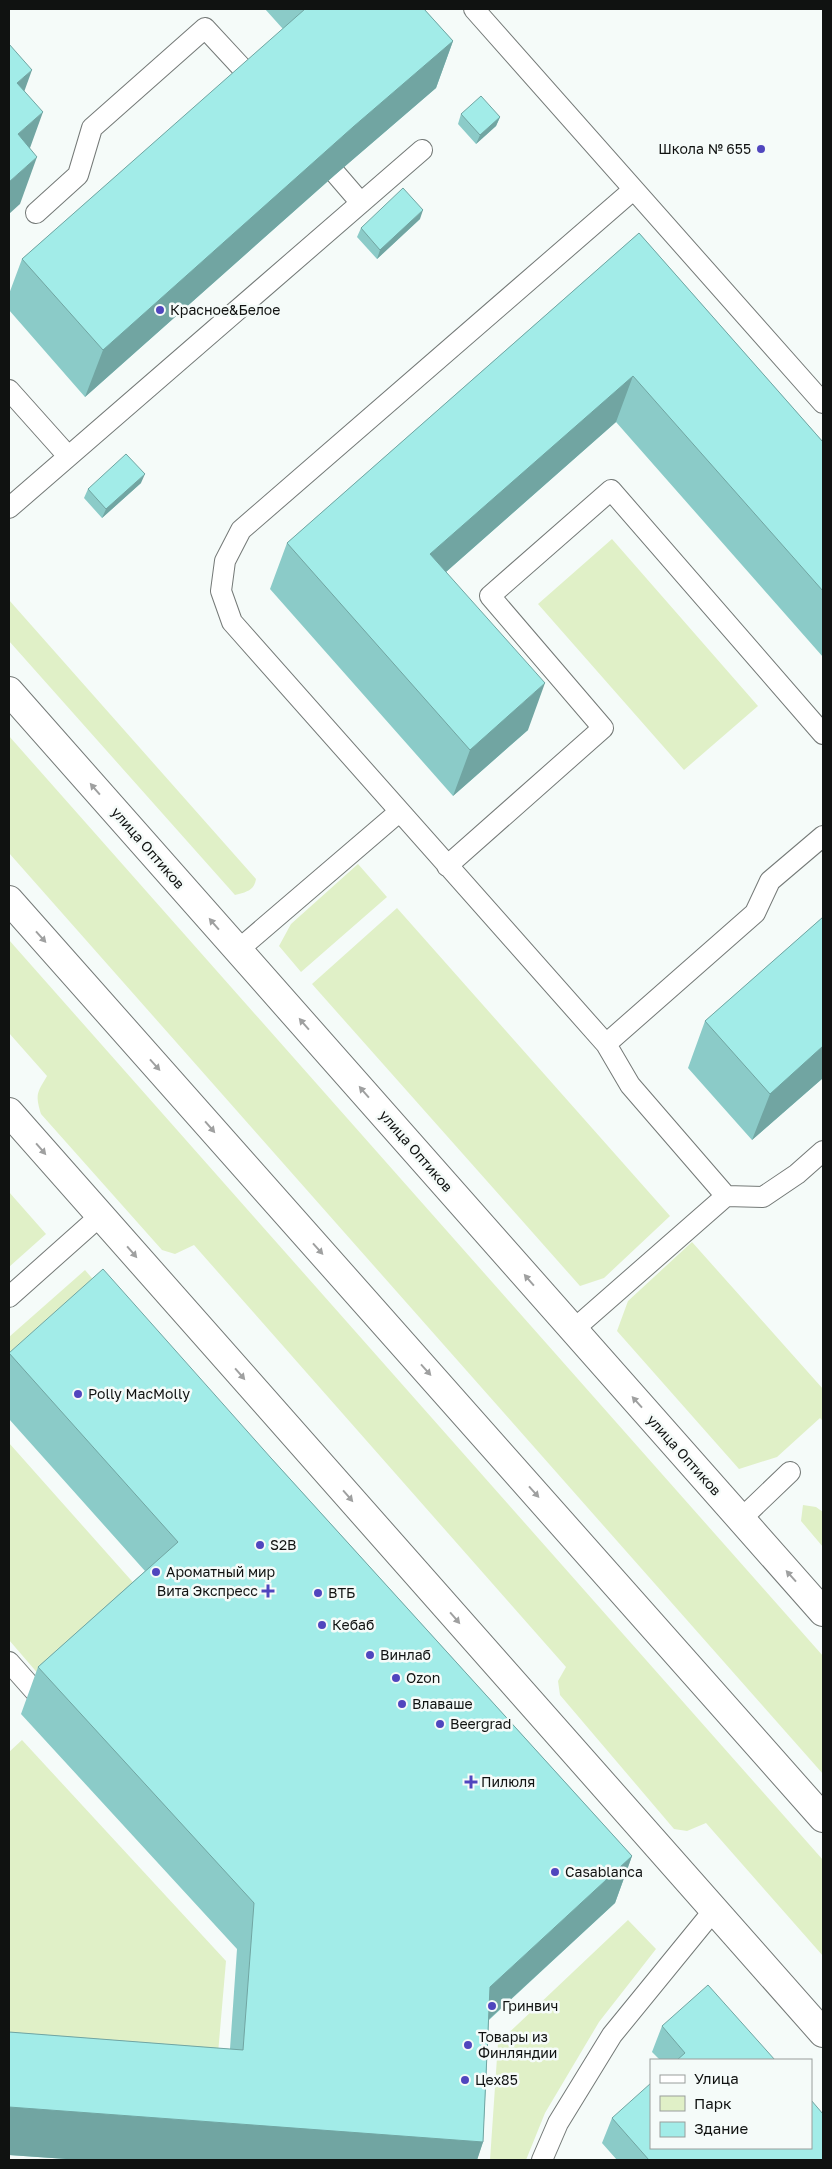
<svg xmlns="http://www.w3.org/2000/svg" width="832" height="2169" font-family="'Golos Text',sans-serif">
<rect width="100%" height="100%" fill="#f5fbf9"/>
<!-- green -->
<path fill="#e0f0c7" d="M612,539L758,706L684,770L538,604Z
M9,600L256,879C254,891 246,892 235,895L9,641Z
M9,736L823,1656V1774L9,853Z
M358,864L387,897L301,972L279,946L291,924Z
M397,908L670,1216L604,1278L580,1286L312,984Z
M9,940L823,1860V1956L706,1823L687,1831L674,1829L560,1695L558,1681L566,1667L194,1245L175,1254L162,1250L41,1114C35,1094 37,1093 47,1076L9,1033Z
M9,1192L46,1234L9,1267Z
M692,1242L823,1389V1421L820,1418L777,1457L739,1469L617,1331L628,1301Z
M85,1270L97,1284L9,1362V1337Z
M9,1443L138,1588L40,1676L9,1640Z
M803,1505L816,1507L823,1512V1547L801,1521Z
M22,1740L226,1961L217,2065L9,2047V1752Z
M628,1920L656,1949L599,2022L545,2113L526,2160H490L498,2043Z"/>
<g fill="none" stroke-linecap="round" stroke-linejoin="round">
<defs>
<path id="service" d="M474,9L823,403
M336,174L361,203
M633,190L241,530L225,561L221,591L232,622L606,1044L630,1085L726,1196
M36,213L78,175L92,128L205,28L255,82
M9,390L68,456
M9,508L422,150
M447,866L603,728L490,596L611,490L823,734
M238,950L399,812
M606,1044L755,913L770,881L823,836
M9,1297L100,1216
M573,1330L726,1196L763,1197L797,1174L823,1151
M741,1519L790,1472
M9,1662L40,1697
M542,2160L558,2123L612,2035L714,1910"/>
<path id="minor" d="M9,1112L823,2033"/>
<path id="tertiary" d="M9,691L823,1612
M9,900L823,1818"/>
</defs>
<!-- service casing -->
<use href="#service" stroke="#747977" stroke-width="22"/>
<!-- minor casing -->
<use href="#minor" stroke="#747977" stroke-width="30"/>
<!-- tertiary casing -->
<use href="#tertiary" stroke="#747977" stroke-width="30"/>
<!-- service -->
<use href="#service" stroke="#fff" stroke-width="20"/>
<!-- minor -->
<use href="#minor" stroke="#fff" stroke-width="28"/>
<!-- tertiary -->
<use href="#tertiary" stroke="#fff" stroke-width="28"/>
</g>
<!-- wall -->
<path fill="#8bcbc8" d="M265,9H424L453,41L436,88L336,174L85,397L9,310V294L22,259L283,29Z
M461,114L500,117L496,126L476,144L458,124Z
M420,219L377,259L357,237L361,228Z
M639,233L823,442V657L616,422L446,572L528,730L453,796L270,589L287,543Z
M141,483L102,518L84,498L88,489Z
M823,917V1078L752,1140L688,1068L705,1021Z
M9,1353L271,1458L632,1856L615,1903L489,2020L483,2142L477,2160H81L9,2155V2032L230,2049L237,1949L21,1714L38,1667L145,1571L9,1419Z
M662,2026L775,2060H660L652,2052Z
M612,2118L823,2160H617L602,2143Z"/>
<!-- shaded-wall -->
<path fill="#71a5a2" d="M453,41L436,88L336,174L85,397L103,350L353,127Z
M32,70L15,117L17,83Z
M43,112L26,159L18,134Z
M500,117L496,126L476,144L480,135Z
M37,157L20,204L9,214V182Z
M423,210L420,219L377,259L380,250Z
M633,376L616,422L413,601L430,554Z
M145,474L141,483L102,518L106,509Z
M545,683L528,730L453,796L470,750Z
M823,1046V1078L752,1140L770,1094Z
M632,1856L615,1903L473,2034L490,1987Z
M9,2107L483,2142L477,2160H81L9,2155Z"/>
<!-- building -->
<path fill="#a2ece8" stroke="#71a5a2" d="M305,9H424L453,41L353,127L103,350L22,259Z
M9,44L32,70L17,83L43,112L18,134L37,157L9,182Z
M481,96L500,117L480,135L461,114Z
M403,188L423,210L380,250L361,228Z
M639,233L823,442V591L633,376L430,554L545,683L470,750L287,543Z
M126,454L145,474L106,509L88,489Z
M823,917V1046L770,1094L705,1021Z
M103,1269L271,1458L632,1856L490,1987L483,2142L9,2107V2032L243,2050L254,1903L38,1667L178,1542L9,1353Z
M708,1985L775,2060H677L685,2053L662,2026Z
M651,2083V2148H811V2100L823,2114V2160H649L612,2118Z"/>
<!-- one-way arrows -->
<defs><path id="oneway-solid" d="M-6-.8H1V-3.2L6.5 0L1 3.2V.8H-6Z" transform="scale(1.25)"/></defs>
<g fill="#9fa0a0">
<use href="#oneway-solid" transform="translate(95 789) rotate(-131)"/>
<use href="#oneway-solid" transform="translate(214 924) rotate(-131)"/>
<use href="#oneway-solid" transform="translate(41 937) rotate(48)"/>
<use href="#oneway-solid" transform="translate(304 1024) rotate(-131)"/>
<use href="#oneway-solid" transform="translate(155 1065) rotate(48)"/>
<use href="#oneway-solid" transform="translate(364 1092) rotate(-131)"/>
<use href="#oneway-solid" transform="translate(210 1127) rotate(49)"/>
<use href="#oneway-solid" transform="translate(41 1149) rotate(49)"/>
<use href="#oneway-solid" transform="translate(318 1249) rotate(48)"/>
<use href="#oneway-solid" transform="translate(132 1252) rotate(49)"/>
<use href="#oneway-solid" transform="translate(529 1280) rotate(-131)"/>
<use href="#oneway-solid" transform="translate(426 1370) rotate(48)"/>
<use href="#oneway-solid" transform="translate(240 1374) rotate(49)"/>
<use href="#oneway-solid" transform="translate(637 1402) rotate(-132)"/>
<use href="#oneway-solid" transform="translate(534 1492) rotate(48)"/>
<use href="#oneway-solid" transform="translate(348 1496) rotate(49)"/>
<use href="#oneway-solid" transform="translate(791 1576) rotate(-132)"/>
<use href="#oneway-solid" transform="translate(455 1618) rotate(49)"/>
</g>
<!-- markers -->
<g fill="#5046be" stroke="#f5fbf9" stroke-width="2">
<circle cx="761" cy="149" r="5"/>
<circle cx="160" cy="310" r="5"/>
<circle cx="78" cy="1394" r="5"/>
<circle cx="260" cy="1545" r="5"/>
<circle cx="156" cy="1572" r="5"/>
<path d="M265.5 1583.5h5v5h5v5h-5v5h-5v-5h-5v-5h5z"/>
<circle cx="318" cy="1593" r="5"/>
<circle cx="322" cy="1625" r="5"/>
<circle cx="370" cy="1655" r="5"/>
<circle cx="396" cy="1678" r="5"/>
<circle cx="402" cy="1704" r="5"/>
<circle cx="440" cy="1724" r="5"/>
<path d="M468.5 1774.5h5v5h5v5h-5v5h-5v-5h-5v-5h5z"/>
<circle cx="555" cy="1872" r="5"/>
<circle cx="492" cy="2006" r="5"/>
<circle cx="468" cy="2045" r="5"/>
<circle cx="465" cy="2080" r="5"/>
</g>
<g text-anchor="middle" stroke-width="5" stroke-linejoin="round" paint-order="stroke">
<!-- poi labels -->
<g font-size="14" fill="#101211" stroke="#f5fbf9" text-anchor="start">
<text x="751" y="154" text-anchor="end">Школа № 655</text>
<text x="170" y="315">Красное&amp;Белое</text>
<text x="88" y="1399">Polly MacMolly</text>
<text x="270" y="1550">S2B</text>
<text x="166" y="1577">Ароматный мир</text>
<text x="258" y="1596" text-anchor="end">Вита Экспресс</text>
<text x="328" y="1598">ВТБ</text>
<text x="332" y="1630">Кебаб</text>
<text x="380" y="1660">Винлаб</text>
<text x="406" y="1683">Ozon</text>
<text x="412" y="1709">Влаваше</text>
<text x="450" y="1729">Beergrad</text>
<text x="481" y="1787">Пилюля</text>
<text x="565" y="1877">Casablanca</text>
<text x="502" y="2011">Гринвич</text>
<text x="478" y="2042">Товары из<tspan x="478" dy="16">Финляндии</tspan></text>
<text x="475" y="2085">Цех85</text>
</g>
<!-- street labels -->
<g font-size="14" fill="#101211" stroke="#f5fbf9">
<text transform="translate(148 848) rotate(49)" y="5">улица Оптиков</text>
<text transform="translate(416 1151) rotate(49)" y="5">улица Оптиков</text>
<text transform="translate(684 1455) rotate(48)" y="5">улица Оптиков</text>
</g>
</g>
<!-- border -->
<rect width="832" height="2169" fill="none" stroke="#101211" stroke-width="20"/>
<!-- legend -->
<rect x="650" y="2059" width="162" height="90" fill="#f5fbf9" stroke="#999e9c"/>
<rect x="660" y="2075" width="25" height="8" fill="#ffffff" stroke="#999e9c"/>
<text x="694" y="2084" font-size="15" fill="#101211">Улица</text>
<rect x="660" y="2096" width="25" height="15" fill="#e0f0c7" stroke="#999e9c"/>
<text x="694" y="2109" font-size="15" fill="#101211">Парк</text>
<rect x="660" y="2122" width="25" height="15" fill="#a2ece8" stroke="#999e9c"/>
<text x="694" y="2134" font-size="15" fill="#101211">Здание</text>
</svg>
